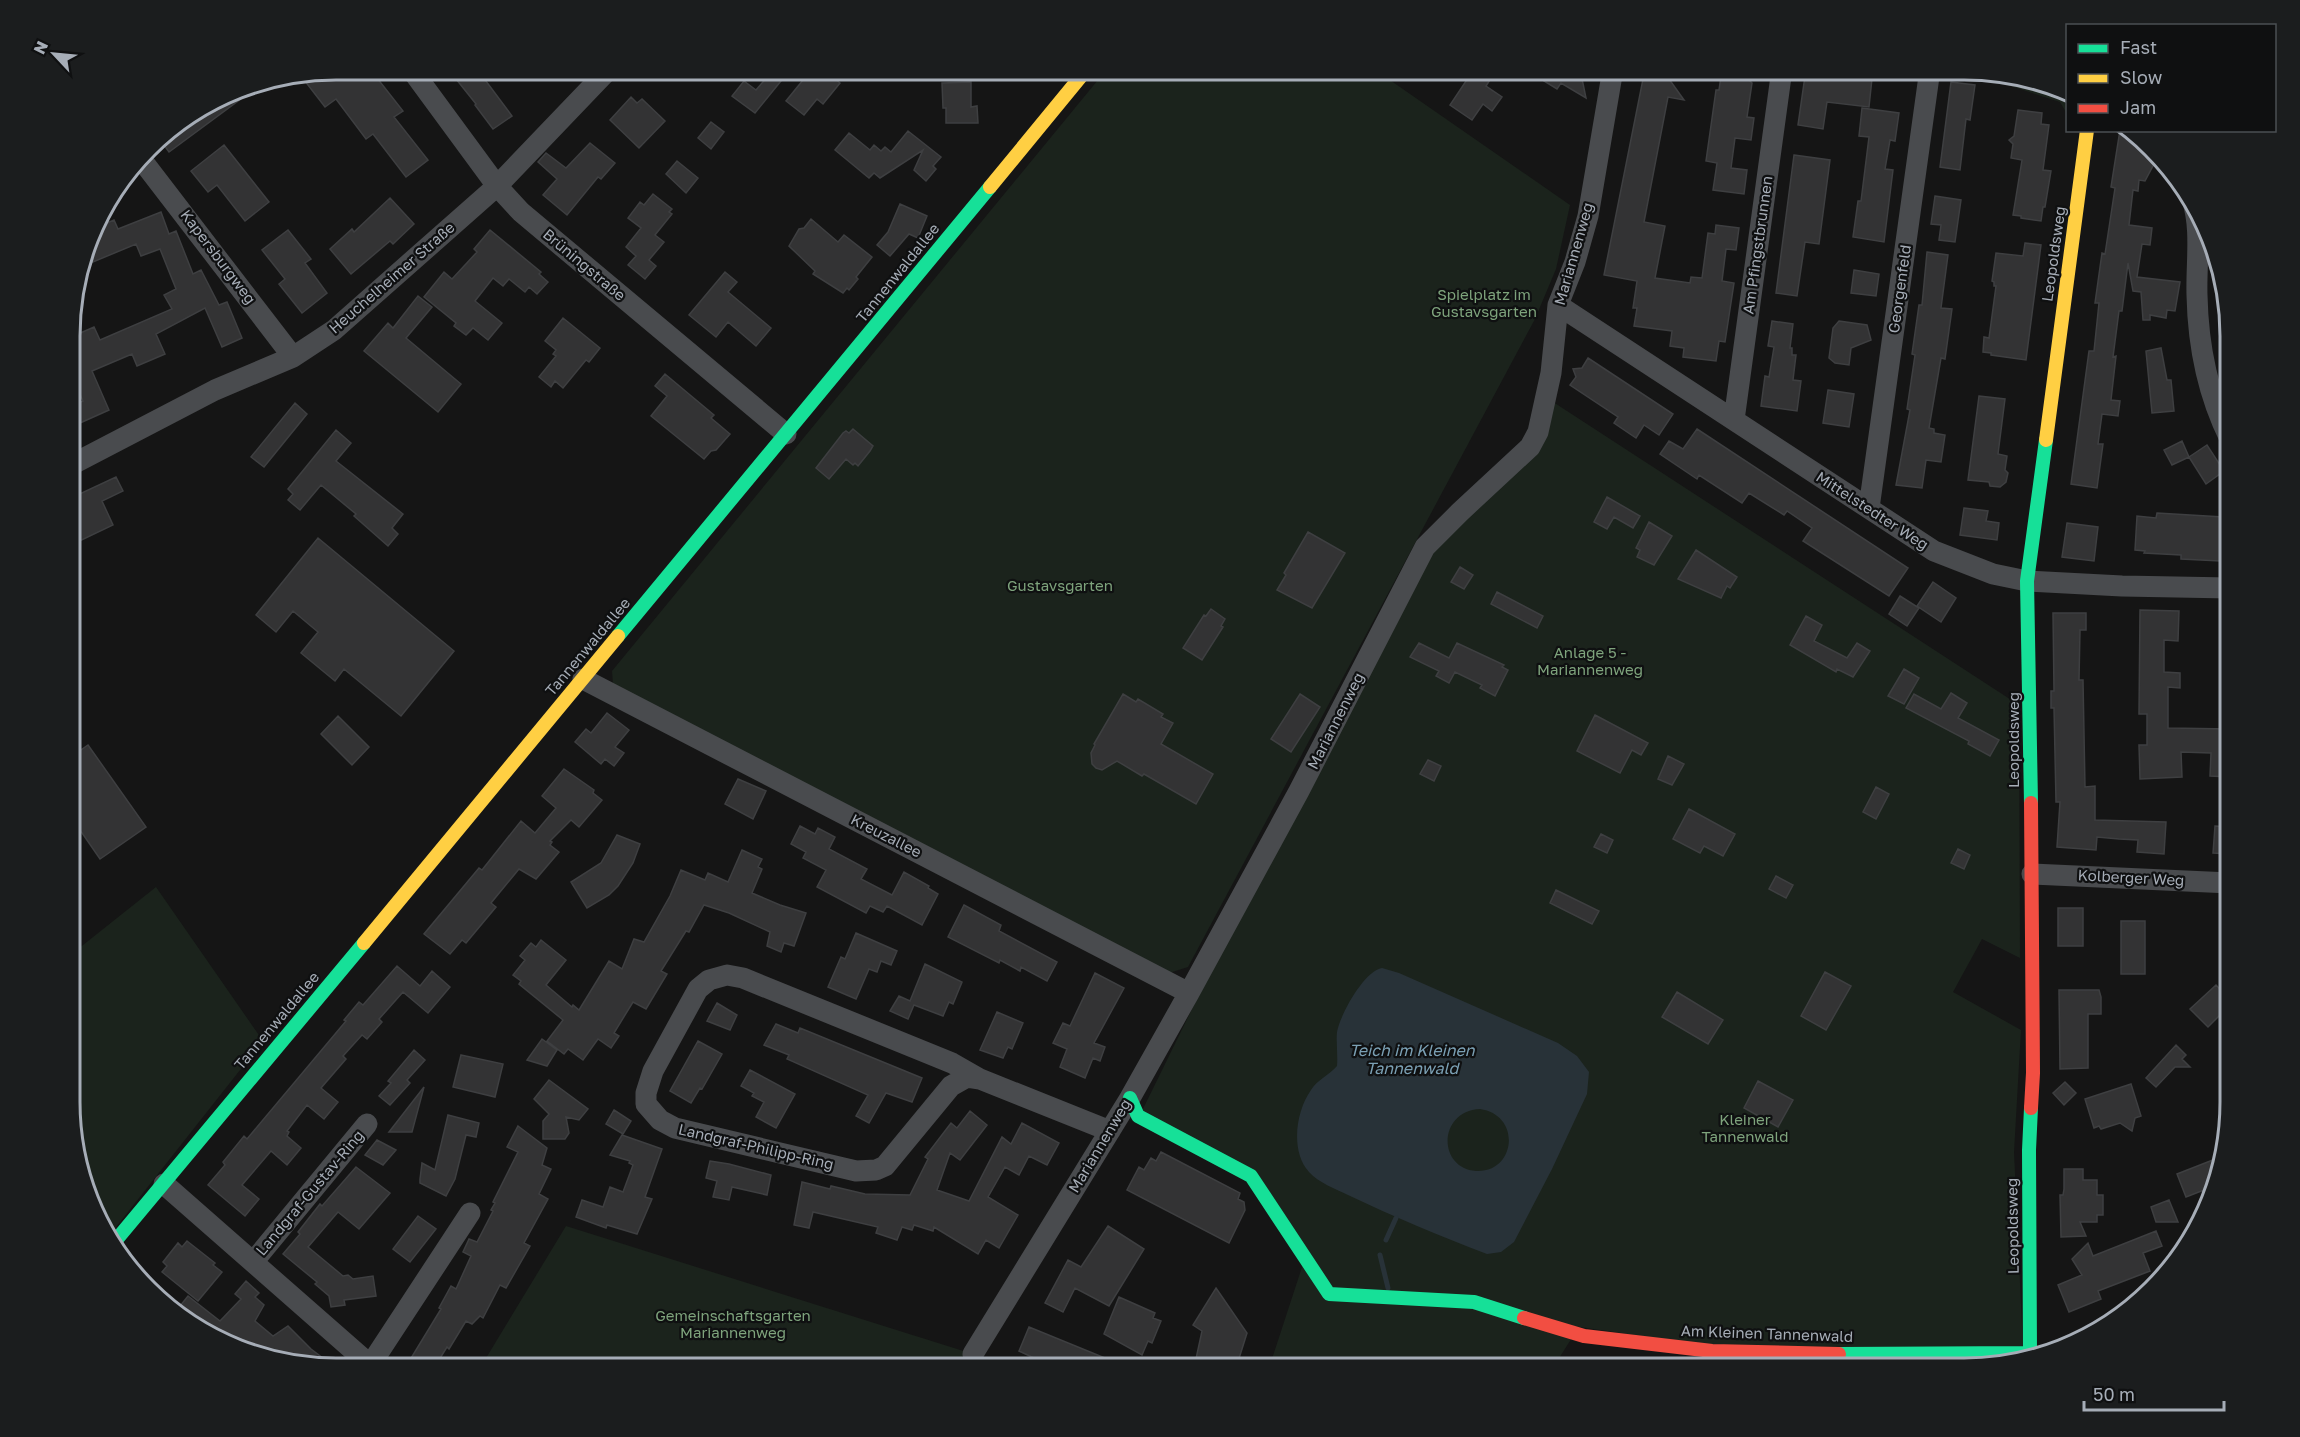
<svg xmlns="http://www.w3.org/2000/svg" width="2300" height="1437" font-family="'Golos Text',sans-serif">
<rect width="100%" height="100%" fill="#151515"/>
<!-- green -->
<path fill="#1b231c" d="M1107,69H1374L1570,205L1556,269L1535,319L1188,967L1169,973L613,684L612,671Z
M1958,69L2050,83L2067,92V114L2060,102Z
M1547,398L2019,705L2020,958L1982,939L1953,992L2021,1030L2014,1152L2023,1348L1711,1346L1331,1291L1255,1172L1141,1113L1299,791L1425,547L1530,447Z
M156,887L263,1041L109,1236L71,1136V952L73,953Z
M566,1226L973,1354L963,1368H480Z
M1303,1264L1327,1298L1474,1302L1575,1333L1556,1363V1368H1269Z"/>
<!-- water -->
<path fill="#283238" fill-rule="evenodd" d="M1382,968L1399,973L1558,1043L1577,1056L1589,1072L1587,1094L1552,1169L1514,1242L1501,1252L1487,1254C1440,1236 1394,1217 1348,1195C1336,1189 1319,1183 1309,1172C1290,1151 1296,1111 1311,1090C1317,1080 1329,1075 1337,1066C1338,1055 1336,1043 1337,1032C1340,1015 1364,971 1382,968ZM1480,1109C1522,1115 1516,1173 1476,1171C1437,1168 1438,1111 1480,1109Z"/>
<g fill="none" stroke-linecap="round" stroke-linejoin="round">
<!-- stream -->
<path stroke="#283238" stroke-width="5" d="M1386,1240L1396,1218
M1380,1255L1388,1288"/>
</g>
<!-- building -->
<path fill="#333334" stroke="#3e3f41" stroke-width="1.5" d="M335,69H370L403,111L394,117L428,160L406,177L373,134L366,139L336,99L325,107L301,76Z
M448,69H477L512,116L493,129L475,105L476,104Z
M774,69H777L785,76L755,113L732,96L744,81L756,90Z
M812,69H835L830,75L840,83L823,104L817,99L804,115L786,101Z
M1474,69H1497L1486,86L1502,97L1492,111L1483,104L1472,120L1450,105Z
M1538,69H1580L1586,98L1561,83L1557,89L1544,81L1548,75Z
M1645,69H1686L1669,79L1684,100L1668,97L1644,222L1665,226L1655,278L1690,283L1691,277L1702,278L1708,233L1715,234L1716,225L1739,228L1736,250L1726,249L1722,281L1734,283L1725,342L1719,341L1716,361L1683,357L1684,348L1670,346L1672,331L1634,326L1637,308H1633L1637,281L1604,275Z
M1722,69H1750L1749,80L1752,83L1747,117L1754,118L1751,140L1735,138L1731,168L1747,170L1744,194L1713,190L1717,163L1706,161L1716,90H1719Z
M1806,69H1873L1869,107L1827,102L1823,129L1798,125Z
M971,82V107L977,106L978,123H946V108H943L942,83Z
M1951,82L1975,85L1970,120L1966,119L1960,170L1940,167Z
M251,86L253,90L169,152L158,137L234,89Z
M631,97L637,103L642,99L665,121L639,148L610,120Z
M1862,108L1899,113L1895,141L1890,140L1885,169L1893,170L1884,242L1853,237L1858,201H1861L1869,137L1859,136Z
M2018,110L2042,113L2041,124L2049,125L2043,170L2051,171L2045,207H2043L2041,221L2021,218V216L2013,215L2022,160L2011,158L2013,144L2009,140L2014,136Z
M711,122L724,132L711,149L698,138Z
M2120,130H2126L2155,162L2145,181L2139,180L2138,191L2133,190L2129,225L2152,228L2150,245L2142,244L2137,277L2180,282L2175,311L2167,310L2166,318L2150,315V320H2143L2141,292L2133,291L2128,263L2122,311H2119L2113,357L2116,356L2111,400L2120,401L2118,416L2102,414L2098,444H2103L2097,488L2071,484L2089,351H2094L2099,303H2095L2102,253L2105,254L2115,188L2111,187Z
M908,131L941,157L933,166L936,169L926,181L914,170L923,150L880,178L874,173L869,178L835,150L849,133L870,150L874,145L881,151L885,147L891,152Z
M590,143L615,163L601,179L598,177L567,215L543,195L557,179L538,162L546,153L566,168Z
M224,145L269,202L245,221L217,185L208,192L191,171Z
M1794,155L1830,160L1819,244L1805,242L1797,296L1776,293Z
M677,161L698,178L686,193L666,174Z
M653,194L672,209L669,212L672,214L655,235L664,242L649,260L656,266L645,279L628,265L636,256L626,247L641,228L628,218L640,202L644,205Z
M1935,196L1961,200L1955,242L1939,240L1941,225L1931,224Z
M390,198L414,224L393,244L390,241L351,274L330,249L352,229L354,232Z
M900,204L927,216L918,238L909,234L890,256L877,245L888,232Z
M161,212L169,234L176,231L193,274L201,270L219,305L227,302L242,338L222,347L205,308L156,334L165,354L137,366L132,354L92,371L109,410L71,427V406L83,401L71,373V337L94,327L100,340L172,309L164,295L176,289L160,249L141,256L136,244L81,267L93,229L114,220L118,229Z
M811,219L838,242L844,235L872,257L856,277L858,279L849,290L847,288L843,293L813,274L815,271L789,246L799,229L804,228Z
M288,230L311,259L305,263L327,293L302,313L279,284L285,279L262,250Z
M490,230L541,272L539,274L548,282L537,294L529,287L525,292L509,279L503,286L493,278L475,301L502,323L488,340L473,328L466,335L454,326L456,323L424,297L444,272L452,279L477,252L474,249Z
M2025,243L2041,245L2026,360L1991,355V353L1983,352L1984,337L1989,338L1996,286H1994V282L1992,281L1996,253L2023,256Z
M1927,252L1948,255L1941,308L1952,309L1945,359L1941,358L1929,428L1934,429V433L1945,435L1941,462L1926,460L1922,488L1896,485L1910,410L1907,409L1915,355L1912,354L1919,305H1922Z
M1854,270L1879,274L1876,296L1851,293Z
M725,272L737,282L728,292L771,328L756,346L728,322L716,337L689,315Z
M418,296L432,307L406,338L461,384L438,412L364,351L388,323L393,328Z
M563,318L600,348L589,362L586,360L563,388L555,381L551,387L539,377L556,356L553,354L556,350L545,341Z
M1772,321L1793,324L1790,348H1792V355H1796L1793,380L1801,381L1797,411L1761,406L1765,376L1769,377L1774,347L1768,346Z
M1839,321L1867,325L1871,340L1851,348L1849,365L1835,363L1829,358L1833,328Z
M2161,348L2167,380H2171L2174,411L2152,413L2146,351Z
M1588,358L1673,414L1659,435L1644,425L1636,438L1614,423L1618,417L1570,385L1576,377L1573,369L1582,368Z
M665,374L714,415L711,418L730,434L716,450L711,451L704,459L651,416L667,396L655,386Z
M1828,390L1854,394L1849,427L1823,423Z
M1979,396L2005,399L1998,454L2007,456L2005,470L2008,473L2006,482L2000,487L1990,486L1989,482L1968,480Z
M295,403L307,414L264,467L251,457Z
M853,429L873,446L870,451L858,466L855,463L853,465L846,459L829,479L816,468L843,433L846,431L849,433Z
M1697,429L1908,568L1889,596L1803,541L1812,528L1787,511L1784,515L1749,493L1742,503L1699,475L1697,479L1660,454L1669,441L1683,449Z
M336,430L351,443L336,461L403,514L392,528L398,534L388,546L354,516L356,514L321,485L300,510L288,500L293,494L288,489Z
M2182,441L2189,457L2207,445L2224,471L2206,484L2189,457L2172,465L2164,450Z
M116,477L123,491L102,501L113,525L71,545V498Z
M1607,497L1640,516L1633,528L1614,517L1607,529L1594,522Z
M1964,508L1988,511L1986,521L1999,523L1997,540L1960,535Z
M2157,513L2223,517L2220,561L2181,559V555L2144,553L2145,551L2135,550L2137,516L2156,518Z
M1649,522L1672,536L1654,565L1637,557L1640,550L1636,548Z
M2067,523L2098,527L2094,561L2062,557Z
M1308,532L1345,553L1312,608L1277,590L1286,575L1284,573Z
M318,538L454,651L401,716L344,669L335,681L301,653L318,632L293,611L276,632L256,615Z
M1696,550L1737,577L1730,588L1727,586L1721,598L1678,579Z
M1460,567L1473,575L1464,589L1451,582Z
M1933,582L1956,598L1941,622L1917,606Z
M1497,592L1543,616L1537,628L1491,604Z
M1900,596L1919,608L1907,626L1889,614Z
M1211,609L1225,619L1221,626L1223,627L1202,660L1183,648L1204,615L1206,616Z
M2140,610L2179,611L2178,641L2164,640V672L2180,673V688L2168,687V728L2230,729V777L2210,776L2211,753L2181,752L2182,777L2140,779L2139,745H2147V714H2139Z
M2053,613H2086V630H2080L2079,680H2083L2085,787L2095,786V820L2166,822L2164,854L2137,852L2138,840L2119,839L2097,837L2096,850L2057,847L2060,802H2056L2054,708H2051V691H2054Z
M1806,616L1822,625L1814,641L1847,658L1857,643L1870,651L1853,677L1837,669L1836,672L1790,645Z
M1419,643L1449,658L1457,643L1504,665L1502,667L1508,670L1495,696L1480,688L1482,685L1455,672L1449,683L1436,676L1439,671L1410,657Z
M1904,669L1919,678L1904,704L1888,696Z
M1951,693L1967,703L1958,718L1999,740L1990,756L1968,744L1969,741L1906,708L1914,694L1941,709Z
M1123,694L1136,702L1138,699L1163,714L1161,717L1173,723L1161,744L1213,774L1196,804L1144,774L1142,776L1117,761L1102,770L1096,768L1092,764L1091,753L1095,745L1094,744Z
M1300,694L1320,707L1291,752L1271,739Z
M607,713L629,730L615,747L624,753L614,766L605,759L601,764L575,742L586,729L591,733Z
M1595,715L1648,743L1641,755L1632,750L1620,773L1577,751Z
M338,716L369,747L352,765L321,734Z
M88,745L146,827L100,859L71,817V757Z
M1668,756L1684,764L1672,785L1658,779Z
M1428,760L1441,766L1434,781L1420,774Z
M564,769L594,790L593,793L602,800L579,827L571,820L550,841L552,842L550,845L559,852L536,879L519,869L491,903L496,907L466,943L462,940L450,954L424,934L479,868L482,870L521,821L535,833L556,808L542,796Z
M738,779L766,791L753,819L725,804Z
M1876,787L1889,794L1876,819L1863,812Z
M1689,809L1735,834L1723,856L1704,846L1700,853L1673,839Z
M800,826L815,834L818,828L835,837L829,849L867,869L861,879L892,895L904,872L929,886L928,888L938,894L922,925L887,906L883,912L870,906L866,913L817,887L826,870L803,858L806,852L791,844Z
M2215,826L2230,827V854L2213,853Z
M1601,834L1613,840L1607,853L1594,847Z
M617,835L640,844L633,863L618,886L609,895L587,908L571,882L601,863Z
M1958,849L1970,855L1964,869L1951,863Z
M742,850L762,859L758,867L762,869L752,893L780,905L806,913L794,946L784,943L781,952L767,946L770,932L729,913L704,905L689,932L686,931L661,971L667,974L646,1009L633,1002L614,1033L619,1036L611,1048L598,1039L583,1060L568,1049L564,1054L547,1041L563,1020L519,984L521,981L513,975L525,960L520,956L531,943L536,947L541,940L566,960L546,985L572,1007L573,1005L579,1010L609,961L622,969L634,939L644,942L670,896L681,870L705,880L708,873L728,882Z
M1776,876L1793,885L1786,898L1769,889Z
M1556,890L1599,911L1592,924L1550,903Z
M964,905L1001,925L999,931L1057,962L1047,981L1021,967L1020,971L1000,960L999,963L948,937Z
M2058,908H2083V946H2058Z
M2121,921H2145V974H2121Z
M856,933L897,951L891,965L881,961L877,972L869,969L856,999L828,987L841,957L845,959Z
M925,964L962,982L953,1004L949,1002L943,1016L914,1005L908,1019L890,1011L899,996L910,1001Z
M397,966L420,986L432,971L450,987L428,1013L403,992L379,1019L382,1022L367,1039L362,1035L343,1056L346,1059L321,1088L338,1102L324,1119L307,1105L287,1131L289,1132L287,1136L301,1148L287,1165L271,1151L242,1185L259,1199L245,1216L208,1185L225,1165L223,1162L244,1136L247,1139L346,1021L344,1020L359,1002L363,1005Z
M1825,972L1851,986L1826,1030L1801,1016Z
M1095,973L1124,988L1094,1043L1105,1047L1100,1061L1093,1058L1085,1078L1060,1067L1067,1049L1053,1043L1063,1023L1070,1026Z
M2216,985L2230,1000V1022L2222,1013L2208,1027L2190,1009Z
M2059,990H2099L2101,997V1014H2088V1068L2060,1069Z
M1677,992L1723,1020L1708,1044L1662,1017Z
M717,1003L737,1015L730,1030L707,1021Z
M997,1012L1023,1023L1012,1049L1008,1047L1003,1058L980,1050Z
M776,1024L798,1033L800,1028L922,1078L912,1102L886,1093L869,1123L856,1116L868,1095L787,1059L789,1055L764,1045Z
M542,1039L557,1050L547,1066L527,1060Z
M698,1041L722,1054L702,1089L700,1088L691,1103L670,1091Z
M2176,1045L2186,1055L2182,1059L2190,1067H2175L2156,1087L2146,1078Z
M414,1050L425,1060L407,1080L410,1083L390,1105L379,1096L391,1083L388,1081Z
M461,1055L503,1064L495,1097L453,1087Z
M750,1070L795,1094L776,1128L756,1117L764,1102L752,1096L754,1093L741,1086Z
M549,1080L588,1109L579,1120L566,1117L569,1133L565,1139H543V1121L549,1114L534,1099Z
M1758,1081L1793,1100L1778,1127L1744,1108Z
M2065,1082L2076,1093L2064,1105L2053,1093Z
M2131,1084L2141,1116L2135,1118L2132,1131L2120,1123L2101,1129L2099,1126L2094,1128L2085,1099Z
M424,1087L412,1132H389Z
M614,1110L631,1121L623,1134L606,1124Z
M970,1111L987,1125L960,1160L950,1153L937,1190L969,1201L1002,1137L1011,1144L1022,1123L1059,1143L1047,1165L1029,1156L1019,1175L1005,1167L988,1197L1018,1215L999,1248L986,1240L978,1254L934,1227L933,1231L914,1225L912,1230L902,1227L897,1240L876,1233L878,1227L813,1212L809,1228L794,1225L802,1182L830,1189L831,1186L865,1194L910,1195L928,1159L925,1157L951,1123L957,1128Z
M448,1115L479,1123L476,1137L466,1135L455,1179L446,1196L420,1183V1179L422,1163L435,1170Z
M518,1126L547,1148L542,1165L551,1169L539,1194L548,1199L524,1243L530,1246L506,1288L500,1285L483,1318L480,1316L472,1324L466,1321L449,1349L447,1347L434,1368H405L441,1309L439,1308L451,1286L456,1289L471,1256L463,1252L469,1239L477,1242L493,1211L491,1210L495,1203L493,1202L518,1152L507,1147Z
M622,1135L662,1149L645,1197L652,1199L637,1234L607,1225L606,1228L576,1217L582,1200L603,1207L610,1187L623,1192L633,1165L629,1163L630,1161L610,1155Z
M377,1140L396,1150L383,1165L365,1155Z
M1161,1152L1240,1193L1238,1199L1244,1202L1245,1210L1229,1243L1127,1190L1139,1167L1144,1170L1151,1158L1156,1161Z
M2223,1156L2217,1185L2186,1197L2177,1174Z
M710,1161L729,1164L771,1175L767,1195L732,1187L729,1200L713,1197L717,1181L706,1178Z
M356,1167L390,1193L359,1229L338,1212L308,1247L343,1276L348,1275L353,1279L373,1276L376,1296L344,1300L345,1305L331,1307L329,1296L315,1284L317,1282L283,1254L300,1234L298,1232L320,1204L322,1206Z
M2064,1169H2083V1180H2097V1195H2103V1215H2097V1222H2080L2086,1236L2061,1237L2060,1195H2063L2064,1189Z
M2169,1200L2178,1222H2156L2151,1207Z
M418,1216L436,1229L410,1262L393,1249Z
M1108,1226L1144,1249L1109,1306L1075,1288L1063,1312L1045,1303L1068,1260L1081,1267Z
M2156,1231L2162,1246L2143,1253L2150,1271L2098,1291L2101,1299L2069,1312L2058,1285L2082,1275L2072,1259L2088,1243L2093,1256Z
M187,1241L215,1263L213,1265L222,1272L198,1301L162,1272L167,1266L163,1262L178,1243L182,1247Z
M246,1281L259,1293L255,1297L264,1305L255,1321L273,1336L288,1326L311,1349L336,1368L266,1359L188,1323L176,1311L188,1296L220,1321L241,1299L235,1294Z
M1216,1288L1247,1333L1236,1368H1194L1202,1331L1193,1325Z
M1119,1297L1155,1313L1153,1318L1161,1321L1152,1343L1148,1341L1142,1355L1104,1334Z
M1029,1327L1127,1367V1368H1059L1045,1363L1019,1351Z"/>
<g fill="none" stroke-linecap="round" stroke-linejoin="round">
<!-- street -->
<path stroke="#494b4e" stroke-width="21" d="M411,69L497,186L521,212L786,434
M141,159L293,357
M2192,199C2202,229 2196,263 2197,295C2198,344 2208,395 2230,439
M1558,305L1934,551L1993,574L2027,581L2122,586L2230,588
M1734,420L1782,69
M71,465L215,390L293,357L334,330L497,186L609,69
M1869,508L1930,69
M583,679L1189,993
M2032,874L2230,883
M727,975L743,978L952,1063L980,1079L967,1077L951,1086L885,1166L876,1170L856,1171L675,1128L660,1120L646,1104V1093L653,1071L698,989L709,980Z
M980,1079L1110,1131
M164,1184L361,1357L369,1368
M253,1262L367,1124
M973,1354L1130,1098L1189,993L1299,791L1425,547L1460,512L1530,447L1538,432L1551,373L1558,305L1575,262L1588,216L1613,69
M369,1367L470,1213"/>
<!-- fast -->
<path stroke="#16e098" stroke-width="14" d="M618,636L990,187
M2031,803L2027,581L2046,440
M1130,1098L1138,1116L1251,1176L1329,1294L1474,1302L1524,1318
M112,1245L364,943
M1839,1354L2030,1353L2029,1150L2031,1108"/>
<!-- slow -->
<path stroke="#ffcf43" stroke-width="14" d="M990,187L1087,69
M2046,440L2087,130
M364,943L618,636"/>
<!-- jam -->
<path stroke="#f24e42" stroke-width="14" d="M2031,803L2033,1073L2031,1108
M1524,1318L1584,1336L1712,1351L1839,1354"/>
</g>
<g text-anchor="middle" stroke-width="4.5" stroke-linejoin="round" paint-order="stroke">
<!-- street labels -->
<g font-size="15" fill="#a6adb7" stroke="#0f1011">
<text transform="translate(1758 245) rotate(-82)" y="5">Am Pfingstbrunnen</text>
<text transform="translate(1574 254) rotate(-74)" y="5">Mariannenweg</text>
<text transform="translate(2054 254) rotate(-82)" y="5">Leopoldsweg</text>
<text transform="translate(218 257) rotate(53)" y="5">Kapersburgweg</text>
<text transform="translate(584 265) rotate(40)" y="5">Brüningstraße</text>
<text transform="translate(898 273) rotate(-51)" y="5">Tannenwaldallee</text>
<text transform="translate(392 278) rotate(-41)" y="5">Heuchelheimer Straße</text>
<text transform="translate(1900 289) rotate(-82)" y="5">Georgenfeld</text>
<text transform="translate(1872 511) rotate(33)" y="5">Mittelstedter Weg</text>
<text transform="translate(588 647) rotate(-50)" y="5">Tannenwaldallee</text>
<text transform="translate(1336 721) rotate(-63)" y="5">Mariannenweg</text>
<text transform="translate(2014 740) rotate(-90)" y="5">Leopoldsweg</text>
<text transform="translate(886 836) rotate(27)" y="5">Kreuzallee</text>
<text transform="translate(2131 878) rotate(3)" y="5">Kolberger Weg</text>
<text transform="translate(277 1021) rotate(-50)" y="5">Tannenwaldallee</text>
<text transform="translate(1100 1146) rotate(-59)" y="5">Mariannenweg</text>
<text transform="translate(756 1147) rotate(13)" y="5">Landgraf-Philipp-Ring</text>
<text transform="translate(310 1193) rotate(-50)" y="5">Landgraf-Gustav-Ring</text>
<text transform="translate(2013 1226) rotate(-91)" y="5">Leopoldsweg</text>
<text transform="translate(1767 1334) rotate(2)" y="5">Am Kleinen Tannenwald</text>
</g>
<!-- park labels -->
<g font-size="15" fill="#7ea37c" stroke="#0f1011">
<text x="1484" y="300">Spielplatz im<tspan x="1484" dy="17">Gustavsgarten</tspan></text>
<text x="1060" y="591">Gustavsgarten</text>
<text x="1590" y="658">Anlage 5 -<tspan x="1590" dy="17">Mariannenweg</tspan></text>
<text x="1745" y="1125">Kleiner<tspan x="1745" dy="17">Tannenwald</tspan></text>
<text x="733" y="1321">Gemeinschaftsgarten<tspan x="733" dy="17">Mariannenweg</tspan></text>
</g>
<!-- water labels -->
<g font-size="16" font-style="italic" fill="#7ba0b4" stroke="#0f1011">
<text x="1412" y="1056">Teich im Kleinen<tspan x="1412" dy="18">Tannenwald</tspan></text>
</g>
</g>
<!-- crop -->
<path d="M0 0H2300V1437H0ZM336 80H1964A256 256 0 0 1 2220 336V1102A256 256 0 0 1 1964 1358H336A256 256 0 0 1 80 1102V336A256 256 0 0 1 336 80Z" fill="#1b1d1e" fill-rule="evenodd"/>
<path fill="none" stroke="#a6adb7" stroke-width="3" d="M336 80H1964A256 256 0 0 1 2220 336V1102A256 256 0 0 1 1964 1358H336A256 256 0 0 1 80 1102V336A256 256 0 0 1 336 80Z"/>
<!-- legend -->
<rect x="2066" y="24" width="210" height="108" fill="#0f1011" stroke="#4b4f53" stroke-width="1.5"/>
<rect x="2078" y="44" width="30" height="9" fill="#16e098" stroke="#4b4f53" stroke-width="1.5"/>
<text x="2120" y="54" font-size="18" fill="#a6adb7">Fast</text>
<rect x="2078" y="74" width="30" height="9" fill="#ffcf43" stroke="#4b4f53" stroke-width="1.5"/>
<text x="2120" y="84" font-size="18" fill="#a6adb7">Slow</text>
<rect x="2078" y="104" width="30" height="9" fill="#f24e42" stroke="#4b4f53" stroke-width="1.5"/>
<text x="2120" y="114" font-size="18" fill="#a6adb7">Jam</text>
<!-- north arrow -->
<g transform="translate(54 54) rotate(296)" stroke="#0f1011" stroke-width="4.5" paint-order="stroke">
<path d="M0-4.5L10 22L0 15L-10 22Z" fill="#a6adb7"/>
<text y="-9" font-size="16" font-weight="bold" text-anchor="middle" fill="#a6adb7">N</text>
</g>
<!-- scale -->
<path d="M2084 1401v9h140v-9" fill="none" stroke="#a6adb7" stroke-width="3"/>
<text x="2093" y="1401" font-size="18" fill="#a6adb7" stroke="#0f1011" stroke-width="4.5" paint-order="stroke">50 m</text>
</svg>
